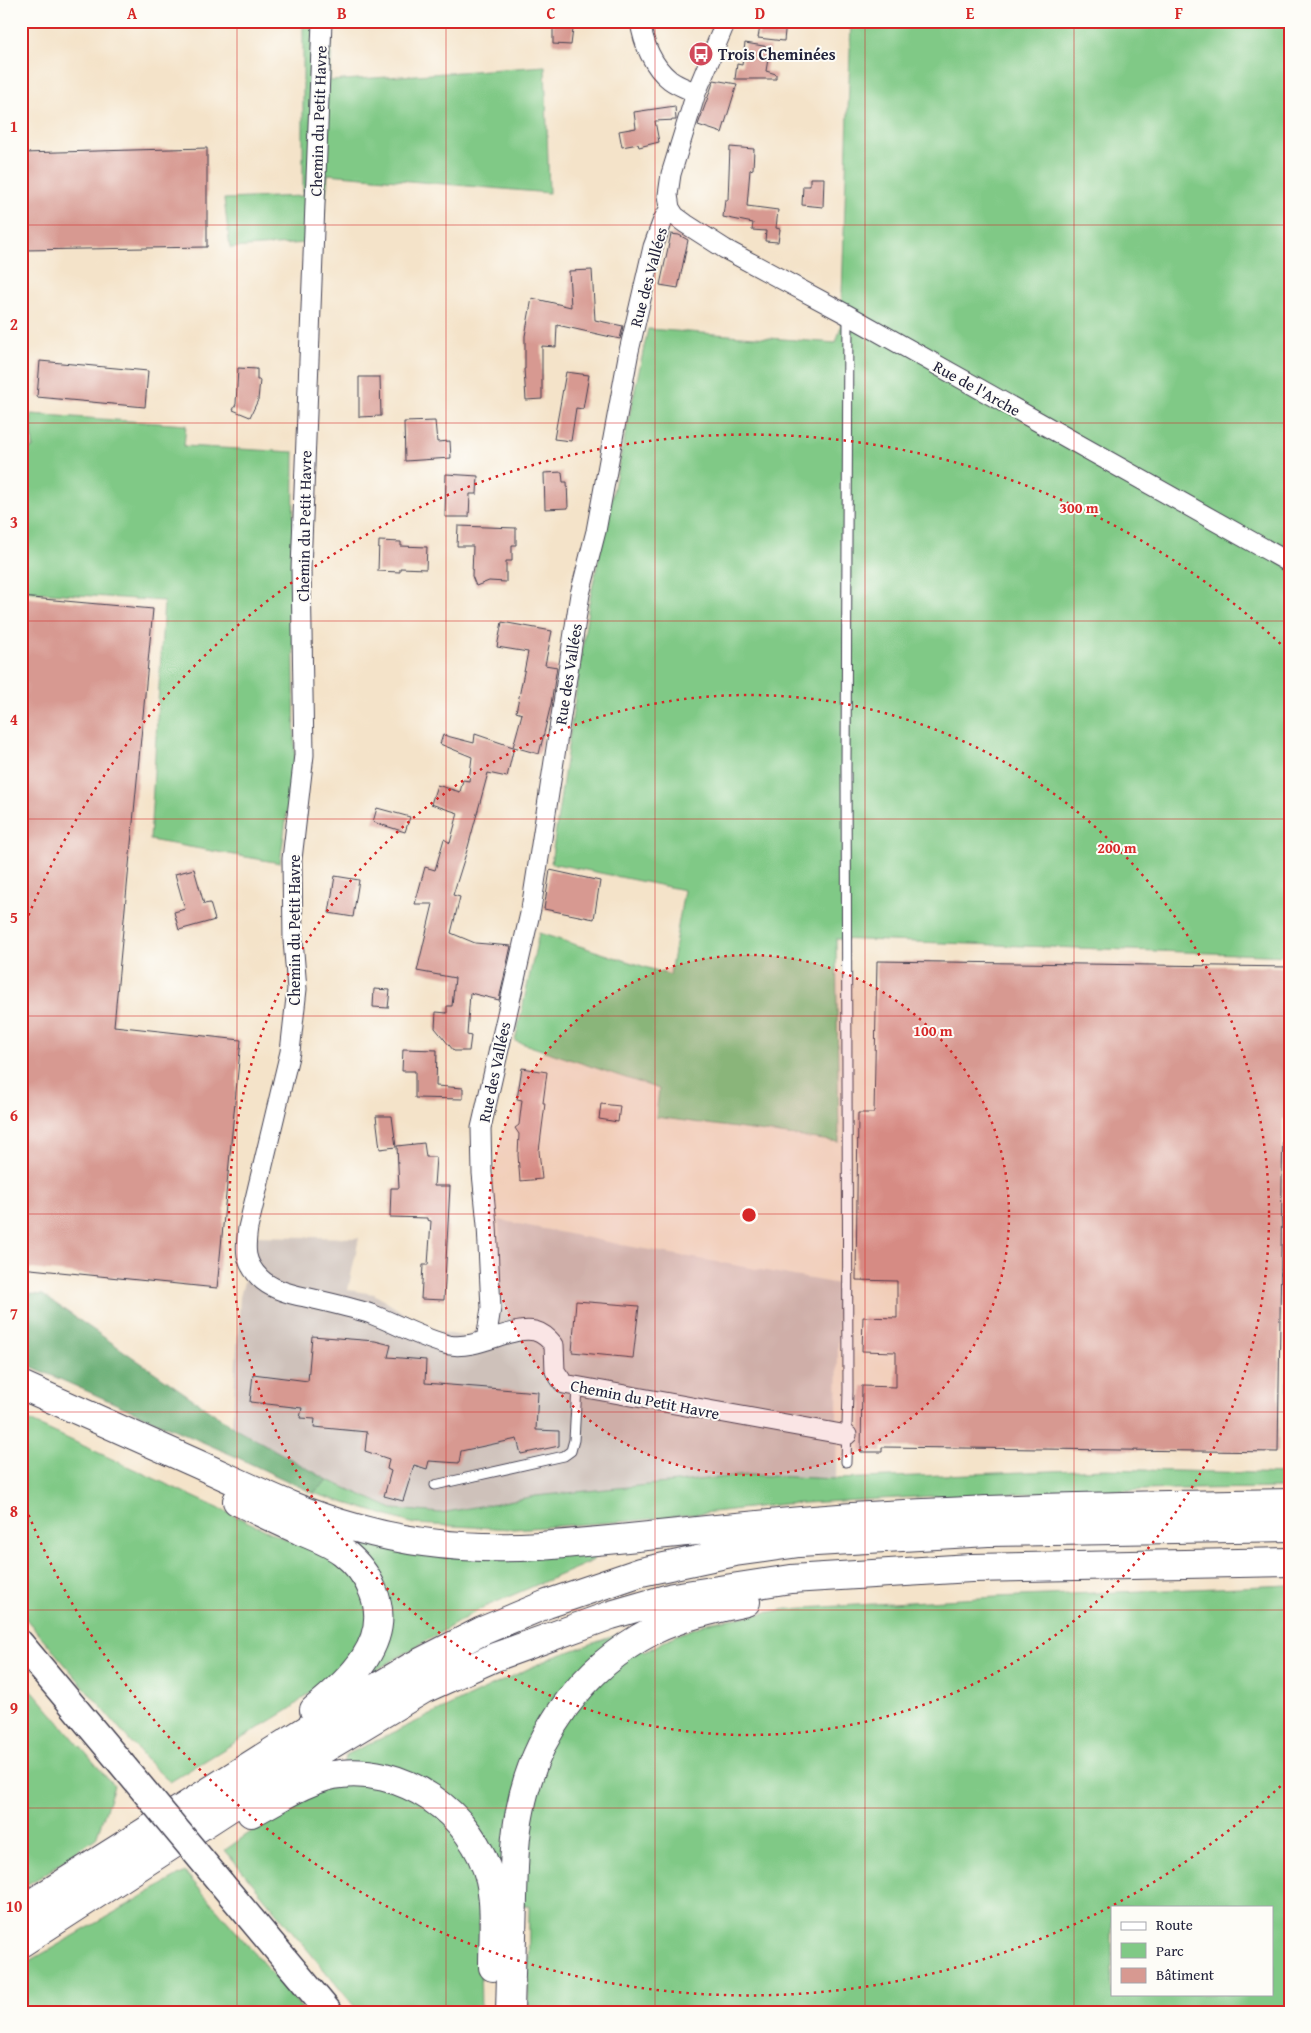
<svg xmlns="http://www.w3.org/2000/svg" width="1311" height="2033" font-family="'Gentium Book Plus',serif">
<rect width="100%" height="100%" fill="#fdfcf7"/>
<filter id="ink" filterUnits="userSpaceOnUse"><feTurbulence type="fractalNoise" baseFrequency=".02" numOctaves="2"/><feDisplacementMap in="SourceGraphic" scale="10" xChannelSelector="R" yChannelSelector="G"/><feConvolveMatrix kernelMatrix="1 2 1 2 8 2 1 2 1" color-interpolation-filters="sRGB"/></filter>
<filter id="wash" filterUnits="userSpaceOnUse"><feTurbulence type="fractalNoise" baseFrequency=".0096" numOctaves="4" result="noise"/><feDisplacementMap in="SourceGraphic" scale="20" xChannelSelector="R" yChannelSelector="G"/><feGaussianBlur stdDeviation="1.12" result="paint"/><feColorMatrix in="noise" values="0 0 0 0 0 0 0 0 0 0 0 0 0 0 0 0 0 1.4 0 .05"/><feComposite in="paint" operator="in"/></filter>
<g filter="url(#wash)">
<rect width="100%" height="100%" fill="#f4e3c9"/>
<!-- industrial -->
<path fill="#cec1ba" d="M499,1220L633,1247L839,1284L836,1480L748,1475L536,1496L441,1513L394,1509L328,1480L232,1426L240,1297L256,1236L359,1238L348,1290L374,1294L428,1329L466,1337L501,1313Z"/>
<!-- green -->
<path fill="#80c986" stroke="#517660" fill-rule="evenodd" d="M303,21H333L330,81L545,66L549,193L328,174L322,242L230,248L224,199L303,196Z
M851,21H1290V956L836,939L839,1142L656,1117L659,1089L515,1041L539,933L670,975L684,890L551,863L589,603L648,329L836,343L841,326Z
M31,414L186,425L184,446L294,452L293,599L295,756L280,863L150,840L164,601L21,591V449L33,448Z
M21,1417L298,1545L349,1540L595,1553L593,1561L482,1608L375,1671L350,1659L290,1709L170,1782L149,1763L21,1613Z
M1105,1469L1290,1474V1488L1178,1489L935,1496L784,1504L632,1521L513,1529L414,1524L313,1493L328,1480L393,1509L441,1513L536,1496L748,1475L836,1479Z
M1290,1585V2012H528L529,1905L479,1907L481,2012H359L225,1850L298,1799L334,1786L346,1755L551,1658L625,1632L645,1652L674,1636L708,1623L787,1609L997,1597ZM1112,1907H1272V1994H1112Z
M21,1677L114,1786L96,1838L42,1876L21,1888Z
M185,1872L305,2012H21V1966Z"/>
<!-- forest -->
<path fill="#68ad73" stroke="#456857" d="M21,1293L43,1295L232,1426L328,1480L313,1493L232,1455L21,1362Z"/>
<!-- water -->
<path fill="#4cbac5" stroke="#376e80" d="M1290,1268V1451L1287,1445Z"/>
<g id="blocks">
<!-- building -->
<path fill="#d79991" d="M553,21H574L571,45L553,44Z
M761,21H786L784,41L758,38Z
M745,43L770,47L766,71L776,74V79H735L737,64L742,65Z
M714,80L737,84L722,133L698,125Z
M675,106L676,120L655,121L659,142L639,147L638,144L622,147L619,131L636,128L634,112Z
M730,147L754,149L753,169L750,170L747,206L778,210L776,228L780,229L778,242L765,241L766,231L752,230L753,223L723,217L725,200H728Z
M207,148V247L23,250L22,153Z
M810,178H824L823,207L802,205L803,186H810Z
M671,234L679,235L688,240L678,288L660,285Z
M592,270L595,320L623,326L620,339L557,325L556,347L542,346V399L526,400L524,369H525V336L532,298L571,307L569,271Z
M40,361L148,371L145,407L37,397Z
M238,368L257,369V380H260L258,400L250,417L233,410L236,404Z
M566,372L589,375L583,409L576,408L571,441L554,439Z
M359,377H380L381,416L359,417Z
M435,421L437,442L450,441L451,458L405,461L404,422Z
M562,472L563,482H567L568,508L545,509L544,473Z
M446,474L478,476L477,494H470L469,517H445Z
M458,526L516,528V545H512V561H506V582L489,581L476,586L472,576L473,546H457Z
M379,541L401,542V546L427,547L426,569L400,568V572L378,571Z
M21,597L153,609L114,1026L241,1040L217,1288L21,1268Z
M502,622L552,631L545,665L557,667L551,704L539,754L514,747L507,777L488,773L468,847L453,895L460,897L451,933L475,943L511,946L499,1000L470,993L467,1035L471,1036L469,1051H454L435,1028L436,1012L447,1013V1006H452L455,978L417,971L433,904H415L425,867L435,870L444,839L450,843L458,813L431,804L437,785L460,792L463,780L469,781L472,757L440,744L443,735L474,743L475,734L513,747L522,714L516,712L528,652L497,647Z
M377,808L410,817L405,832L373,822Z
M194,869L204,904L210,903L215,920L179,930L174,912L185,909L175,874Z
M550,870L600,881L594,919L544,909Z
M335,876L359,880L353,917L329,913Z
M877,961L1290,967V1119H1283L1278,1452L882,1447V1452H861L862,1386L896,1387V1352L862,1351L863,1317L897,1318V1281L856,1280L858,1113H874Z
M374,989L390,990L388,1008L373,1007Z
M403,1049L437,1050L436,1086L463,1088V1099L415,1098V1071H402Z
M522,1068L547,1072L543,1103H545L544,1112L539,1151L542,1179L520,1181L518,1155L519,1134L515,1128L519,1125L522,1100L517,1099Z
M601,1104L620,1106L618,1122L599,1119Z
M376,1116H392L396,1147L380,1149Z
M424,1143L426,1157H436L434,1186H450L444,1300L421,1299L423,1265H428L431,1221L427,1220V1218L390,1217L391,1188H399L397,1146Z
M576,1301L639,1306L633,1358L572,1352Z
M312,1336L375,1341L391,1345L388,1357L426,1360L425,1383L538,1392L536,1430L559,1431V1446L521,1454L517,1439L461,1451L459,1463L429,1461L427,1469L414,1465L403,1501L384,1496L391,1471L387,1469L389,1459L365,1451L367,1432L314,1427L315,1419L300,1418L302,1408L250,1402L253,1374L308,1381Z"/>
</g>
</g>
<g filter="url(#ink)">
<use href="#blocks" fill-opacity="0" stroke="#423f50" stroke-width="1"/>
<g fill="none" stroke-linecap="round" stroke-linejoin="round">
<defs>
<path id="service" d="M846,1462L848,1391L846,769L848,315
M435,1485L564,1456L571,1451L574,1440L577,1387"/>
<path id="minor" d="M322,21L301,569L304,755L292,859L293,940L297,989L290,1052L248,1228C245,1249 244,1262 260,1278C271,1289 289,1294 305,1297C327,1302 350,1307 371,1314C395,1323 425,1340 449,1345C478,1350 510,1326 535,1331C543,1333 549,1339 554,1345L555,1371L564,1384L847,1435
M640,21C643,43 653,67 670,80C678,86 688,89 696,93
M670,208L675,216L686,224L725,249L848,315L1290,563
M486,1340L491,1308L487,1225L482,1173L481,1128L531,909L580,594L596,531L629,351L653,247L663,220L670,208L668,195L671,174L696,93L726,21"/>
<path id="secondary" d="M21,1644L120,1762
M221,1883L329,2012"/>
<path id="trunk" d="M21,1385C78,1410 134,1436 191,1461C245,1485 299,1513 356,1528C416,1545 478,1550 540,1546C655,1537 770,1521 886,1515C1020,1507 1155,1505 1290,1503
M237,1501C258,1511 278,1521 299,1530C314,1537 330,1542 343,1552C356,1562 367,1576 373,1591C394,1641 349,1682 314,1710
M251,1813C277,1800 304,1781 333,1775C401,1763 474,1813 490,1880C496,1908 493,1939 493,1967
M21,1910L324,1719L411,1667L482,1631L547,1604L641,1572L735,1552L799,1543L988,1532L1290,1527
M21,1943L277,1777L424,1689L495,1657L611,1615L673,1597L791,1579L971,1568L1290,1562
M510,2012C511,1974 512,1936 513,1898C514,1869 514,1840 520,1811C534,1735 583,1667 652,1631C682,1616 714,1609 746,1602"/>
</defs>
<!-- service casing -->
<use href="#service" stroke="#423f50" stroke-width="11"/>
<!-- minor casing -->
<use href="#minor" stroke="#423f50" stroke-width="21"/>
<!-- secondary casing -->
<use href="#secondary" stroke="#423f50" stroke-width="29"/>
<!-- trunk casing -->
<use href="#trunk" stroke="#423f50" stroke-width="30"/>
<!-- service -->
<use href="#service" stroke="#fff" stroke-width="9"/>
<!-- minor -->
<use href="#minor" stroke="#fff" stroke-width="19"/>
<!-- secondary -->
<use href="#secondary" stroke="#fff" stroke-width="26"/>
<!-- trunk -->
<use href="#trunk" stroke="#fff" stroke-width="28"/>
<defs>
<path id="secondary-bridge" d="M120,1762L221,1883"/>
</defs>
<!-- secondary-bridge casing -->
<use href="#secondary-bridge" stroke="#423f50" stroke-width="29" stroke-linecap="butt"/>
<!-- secondary-bridge -->
<use href="#secondary-bridge" stroke="#fff" stroke-width="26"/>
</g>
</g>
<!-- grid -->
<path fill="none" stroke="#d62828" stroke-width="1" stroke-opacity="0.55" d="M237,21V2012M446,21V2012M655,21V2012M865,21V2012M1074,21V2012M21,225H1290M21,423H1290M21,621H1290M21,819H1290M21,1016H1290M21,1214H1290M21,1412H1290M21,1610H1290M21,1808H1290"/>
<!-- distance rings -->
<circle cx="749" cy="1215" r="260" fill="#d62828" fill-opacity=".12"/>
<g fill="none" stroke="#d62828" stroke-width="2.5" stroke-dasharray="2.5 5">
<circle cx="749" cy="1215" r="260"/>
<circle cx="749" cy="1215" r="520"/>
<path d="M1286 1781A780 780 0 0 1 23 1501M23 929A780 780 0 0 1 1286 649"/>
</g>
<!-- icons -->
<defs>
<symbol id="bus-disc" viewBox="-11 -11 22 22"><circle r="9.5" fill="#d1495b" stroke="#fdfcf7"/><path d="M-5-6H5V4H4V6H2V4H-2V6H-4V4H-5ZM-3.5-4V0h7V-4ZM-3.5 1.2v1.5H-2V1.2ZM2 1.2v1.5H3.5V1.2Z" fill="#fff"/></symbol>
</defs>
<g fill-rule="evenodd">
<use href="#bus-disc" x="687" y="40" width="28" height="28"/>
</g>
<g text-anchor="middle" stroke-width="4" stroke-linejoin="round" paint-order="stroke">
<!-- poi labels -->
<g font-size="16" font-weight="bold" fill="#22223b" stroke="#fdfcf7" text-anchor="start">
<text x="718" y="60">Trois Cheminées</text>
</g>
<!-- street labels -->
<g font-size="16" fill="#22223b" stroke="#fdfcf7">
<text transform="translate(318 121) rotate(-88)" y="6">Chemin du Petit Havre</text>
<text transform="translate(648 277) rotate(-75)" y="6">Rue des Vallées</text>
<text transform="translate(977 388) rotate(29)" y="6">Rue de l'Arche</text>
<text transform="translate(304 526) rotate(-89)" y="6">Chemin du Petit Havre</text>
<text transform="translate(568 674) rotate(-81)" y="6">Rue des Vallées</text>
<text transform="translate(294 930) rotate(-90)" y="6">Chemin du Petit Havre</text>
<text transform="translate(494 1072) rotate(-78)" y="6">Rue des Vallées</text>
<text transform="translate(645 1399) rotate(11)" y="6">Chemin du Petit Havre</text>
</g>
</g>
<circle cx="749" cy="1215" r="8" fill="#d62828" stroke="#fdfcf7" stroke-width="2.5"/>
<g font-size="15" text-anchor="middle" font-weight="bold" fill="#d62828" stroke="#fdfcf7" stroke-width="4" stroke-linejoin="round" paint-order="stroke">
<text x="1079" y="513">300 m</text>
<text x="1117" y="853">200 m</text>
<text x="933" y="1036">100 m</text>
</g>
<!-- margin -->
<rect width="1311" height="2033" fill="none" stroke="#fdfcf7" stroke-width="55"/>
<!-- legend -->
<rect x="1111" y="1906" width="162" height="90" fill="#fdfcf7" stroke="#a5a5ac"/>
<rect x="1121" y="1922" width="25" height="8" fill="#ffffff" stroke="#a5a5ac"/>
<text x="1156" y="1930" font-size="15" fill="#22223b">Route</text>
<rect x="1121" y="1943" width="25" height="15" fill="#80c986" stroke="#a5a5ac"/>
<text x="1156" y="1956" font-size="15" fill="#22223b">Parc</text>
<rect x="1121" y="1968" width="25" height="15" fill="#d79991" stroke="#a5a5ac"/>
<text x="1156" y="1980" font-size="15" fill="#22223b">Bâtiment</text>
<rect x="28" y="28" width="1256" height="1978" fill="none" stroke="#d62828" stroke-width="2"/>
<g font-size="16" text-anchor="middle" font-weight="bold" fill="#d62828">
<text x="132" y="19">A</text>
<text x="342" y="19">B</text>
<text x="551" y="19">C</text>
<text x="760" y="19">D</text>
<text x="970" y="19">E</text>
<text x="1179" y="19">F</text>
<text x="14" y="132">1</text>
<text x="14" y="330">2</text>
<text x="14" y="528">3</text>
<text x="14" y="725">4</text>
<text x="14" y="923">5</text>
<text x="14" y="1121">6</text>
<text x="14" y="1319">7</text>
<text x="14" y="1517">8</text>
<text x="14" y="1714">9</text>
<text x="14" y="1912">10</text>
</g>
</svg>
